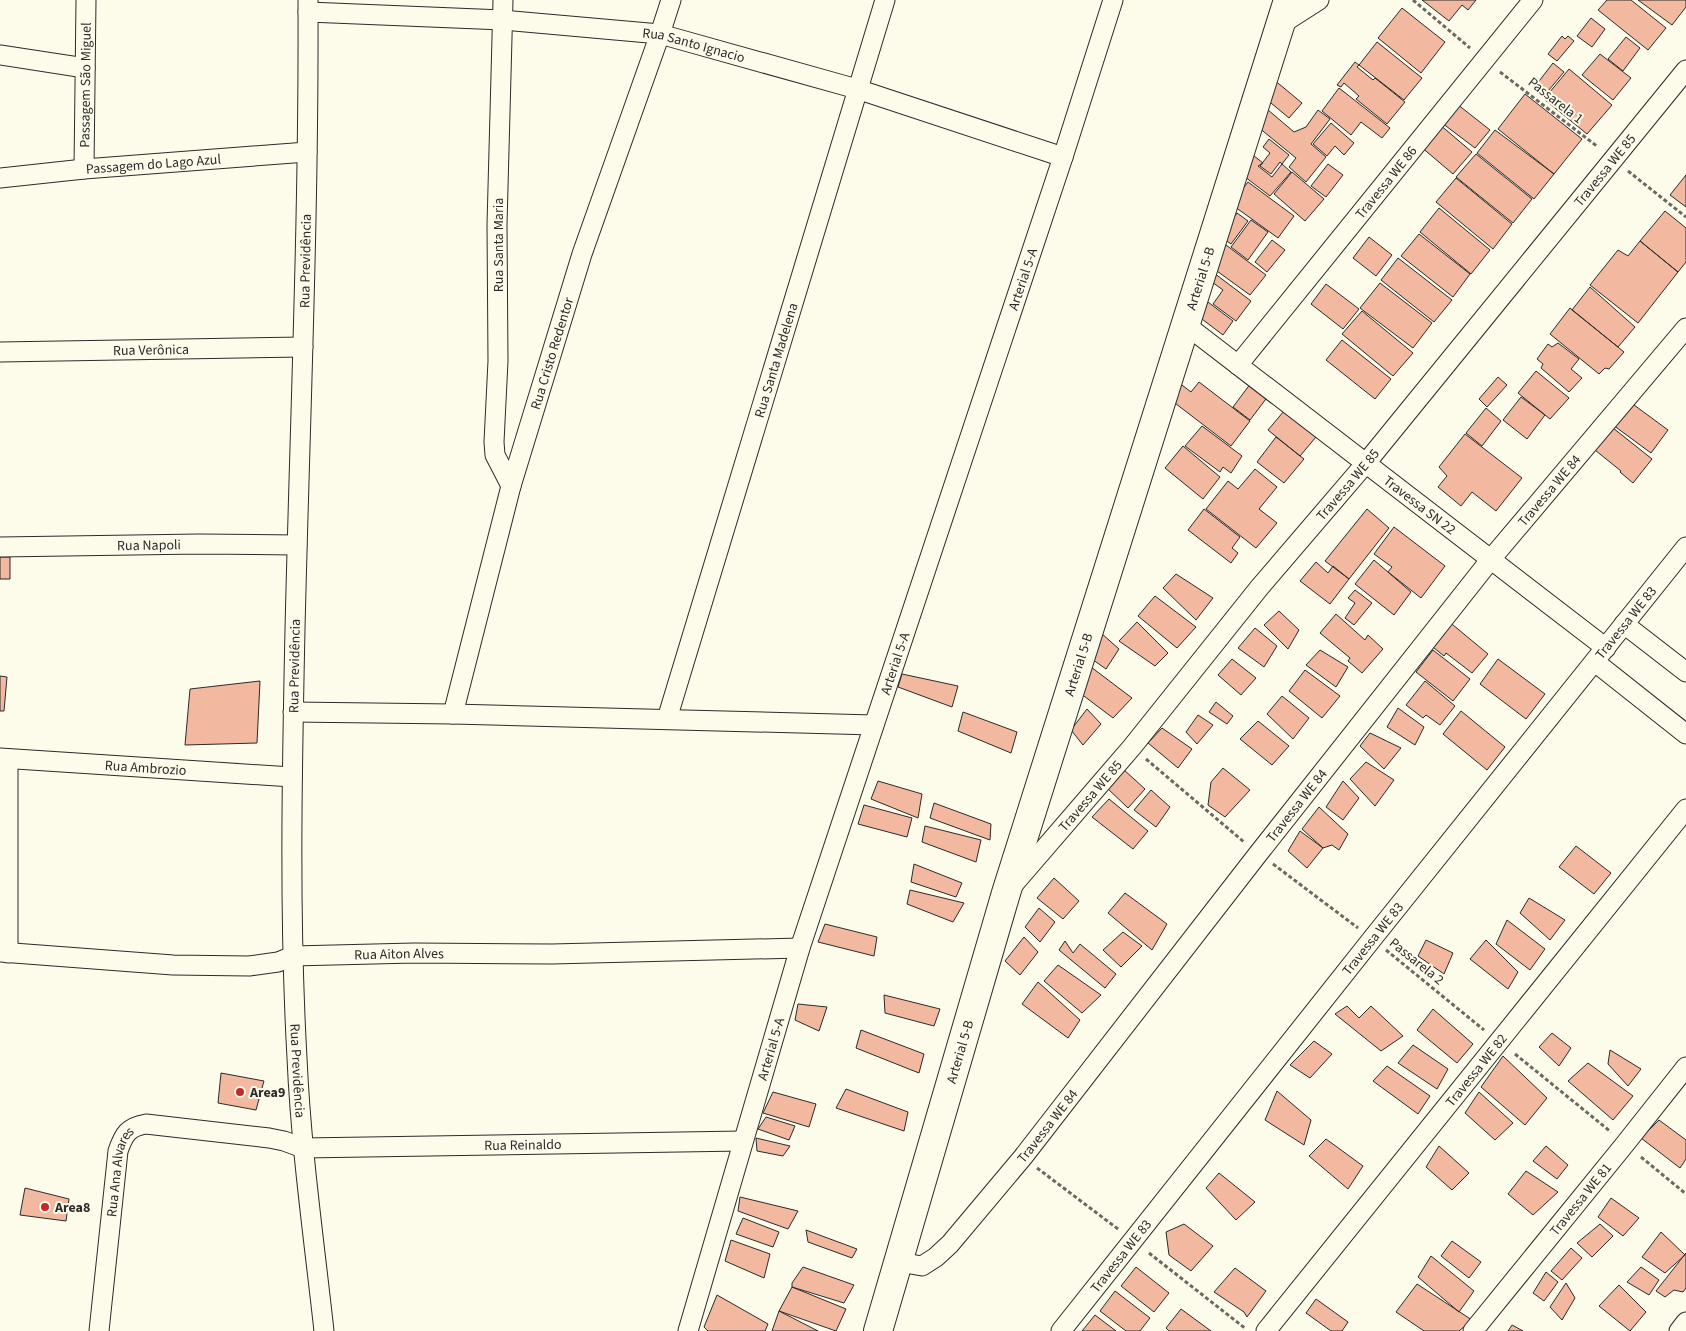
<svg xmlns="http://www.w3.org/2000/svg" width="1686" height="1331" font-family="'Source Sans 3',sans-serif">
<rect width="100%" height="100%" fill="#fdfbea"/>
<!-- building -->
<path fill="#f2b8a0" stroke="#2b2b2b" d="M1422,0H1476L1468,10L1462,5L1449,21Z
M1607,0H1631L1666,28L1648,50L1598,10Z
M1638,0H1686V7L1672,25Z
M1402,8L1445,42L1421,73L1378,38Z
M1591,18L1605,29L1592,47L1577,36Z
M1562,36L1565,39L1568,36L1574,41L1557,61L1548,54Z
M1626,37L1640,48L1623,71L1608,59Z
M1377,42L1422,78L1404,100L1359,65Z
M1600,54L1631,78L1613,100L1582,75Z
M1355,62L1359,65L1357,67L1373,80L1375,78L1405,102L1387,124L1356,99L1359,96L1344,83L1341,87L1337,85Z
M1553,63L1564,72L1543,97L1533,89Z
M1569,69L1612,105L1587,134L1544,99Z
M1273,79L1302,103L1289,118L1265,98Z
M1339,88L1390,128L1382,138L1361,122L1351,135L1322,111Z
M1525,94L1582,139L1554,174L1498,129Z
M1261,104L1294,132L1306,127L1318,110L1330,119L1311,144L1326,157L1306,182L1289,167L1296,158L1253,123Z
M1457,104L1490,130L1475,148L1442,123Z
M1331,123L1354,143L1344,155L1335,146L1327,156L1313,144Z
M1439,124L1472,152L1453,174L1420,146Z
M1495,130L1554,174L1534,199L1477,153Z
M1269,139L1289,155L1282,164L1280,162L1271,174L1260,166L1270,153L1263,147Z
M1249,152L1263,163L1258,166L1272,177L1282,164L1291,172L1270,196L1236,170Z
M1476,154L1532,199L1513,223L1456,177Z
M1328,164L1343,175L1326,197L1311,186Z
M1292,172L1324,199L1305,221L1274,194Z
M1686,175V207L1670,195Z
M1456,178L1512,224L1493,249L1436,202Z
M1248,182L1294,216L1278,238L1231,204Z
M1439,208L1490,250L1471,274L1420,232Z
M1665,211L1686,228V262L1678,272L1640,241Z
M1237,213L1248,221L1231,244L1220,236Z
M1251,220L1268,232L1248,260L1231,247Z
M1419,234L1470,274L1453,297L1401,256Z
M1369,237L1392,255L1376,276L1353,258Z
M1272,240L1285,250L1267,272L1255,262Z
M1640,241L1678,272L1638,323L1590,285L1618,250L1628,256Z
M1226,245L1266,275L1250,295L1210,266Z
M1398,258L1452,300L1434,322L1381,280Z
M1210,270L1251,301L1236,321L1213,304L1223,290L1205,277Z
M1380,283L1432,323L1413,348L1360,308Z
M1326,284L1359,309L1343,329L1311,304Z
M1590,287L1635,327L1618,347L1572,310Z
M1204,299L1233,321L1223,335L1194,313Z
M1570,308L1624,352L1609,369L1605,368L1599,374L1550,334Z
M1362,311L1413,353L1393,376L1342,334Z
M1342,340L1391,379L1375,399L1326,360Z
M1558,343L1579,359L1571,369L1582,378L1569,392L1541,368L1543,364L1537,359L1548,344L1552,347Z
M1536,371L1569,398L1550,419L1518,393Z
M1498,377L1507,385L1487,407L1479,399Z
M1254,379L1272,391L1250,420L1233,407Z
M1178,382L1191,392L1199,382L1250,421L1231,446L1167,397Z
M1521,397L1545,415L1527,439L1503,420Z
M1630,402L1668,430L1651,453L1613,425Z
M1486,408L1501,421L1482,446L1466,433Z
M1284,411L1316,437L1300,456L1268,430Z
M1608,424L1652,459L1633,483L1620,472L1621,471L1590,446Z
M1202,426L1242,456L1231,473L1223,467L1220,472L1185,446Z
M1465,434L1522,478L1496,511L1472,492L1461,506L1438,487L1447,476L1439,467Z
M1276,437L1304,459L1284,483L1257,462Z
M1183,446L1220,477L1203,499L1165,468Z
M1255,469L1277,487L1259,509L1277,523L1256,548L1206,509L1228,481L1238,489Z
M1204,509L1240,537L1232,548L1238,553L1231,563L1188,530Z
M1367,509L1389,528L1349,579L1325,561Z
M1394,527L1445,566L1421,598L1388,572L1392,567L1374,554Z
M0,557H10V579H0Z
M1374,560L1411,592L1394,615L1355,584Z
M1316,562L1328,573L1333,566L1349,579L1330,604L1300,581Z
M1176,574L1213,598L1196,620L1163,588Z
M1355,590L1372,603L1354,625L1345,618L1355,603L1348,598Z
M1155,596L1196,627L1177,648L1138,616Z
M1279,611L1299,630L1288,649L1264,625Z
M1336,614L1365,640L1368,635L1383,649L1362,673L1348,661L1350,658L1320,633Z
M1447,620L1488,654L1472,673L1446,653L1444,656L1428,643Z
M1137,622L1168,653L1155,666L1119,641Z
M1255,628L1277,646L1264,667L1238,648Z
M1101,633L1119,649L1106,669L1089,657Z
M1320,650L1348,667L1336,687L1306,665Z
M1433,650L1470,679L1453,701L1416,672Z
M1232,659L1256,678L1241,695L1218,675Z
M1498,659L1545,694L1526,719L1480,684Z
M1091,667L1132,698L1113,718L1076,690Z
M1305,670L1340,696L1322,718L1289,691Z
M902,674L958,686L952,707L898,687Z
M0,676L7,677L4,711H0Z
M260,681L257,743L185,745L190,689Z
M1425,681L1455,706L1440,725L1426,715L1423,718L1406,705Z
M1282,696L1309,718L1293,739L1267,714Z
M1216,702L1233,716L1227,724L1209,712Z
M1398,708L1424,727L1415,745L1387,727Z
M1087,709L1101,724L1083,745L1071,730Z
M1461,711L1505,747L1487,770L1443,734Z
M963,712L1017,732L1011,753L958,731Z
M1198,715L1213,725L1197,744L1186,732Z
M1258,721L1289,746L1272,765L1240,739Z
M1162,728L1192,749L1178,768L1148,743Z
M1370,733L1401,748L1384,769L1360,746Z
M1366,762L1394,780L1375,806L1350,779Z
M1223,768L1250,790L1225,817L1208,805L1211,782Z
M1123,769L1145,789L1128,808L1106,787Z
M878,781L922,794L918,818L871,799Z
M1343,781L1359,798L1343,820L1326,807Z
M1151,790L1170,807L1156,827L1134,810Z
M1109,799L1148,831L1133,849L1092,817Z
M934,803L991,824L990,840L930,818Z
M864,805L912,818L907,837L858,824Z
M1319,807L1348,834L1339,850L1332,845L1323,848L1302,829Z
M925,826L981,840L976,862L922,842Z
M1300,831L1323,848L1307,868L1288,851Z
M1576,846L1611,873L1594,894L1559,867Z
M914,864L962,883L956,897L911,882Z
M1054,878L1079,901L1063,919L1037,898Z
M910,890L964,903L953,922L907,904Z
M1125,893L1167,924L1152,950L1108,913Z
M1529,898L1565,920L1550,940L1520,913Z
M1039,908L1055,922L1040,942L1025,927Z
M1507,920L1545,949L1530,970L1496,944Z
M825,924L877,937L874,956L818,942Z
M1123,932L1142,946L1121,967L1103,950Z
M1024,937L1038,952L1020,975L1005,961Z
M1426,940L1453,953L1444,974L1418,956Z
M1486,940L1518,972L1508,989L1470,959Z
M1065,941L1073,953L1080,944L1116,974L1105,988L1059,950Z
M1058,965L1101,995L1082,1013L1044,981Z
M1038,982L1080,1020L1068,1038L1022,1004Z
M884,995L940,1009L934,1026L885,1013Z
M798,1004L827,1007L819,1031L795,1020Z
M1347,1006L1359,1018L1371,1006L1403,1036L1381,1051L1335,1014Z
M1433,1009L1473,1044L1457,1063L1417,1030Z
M861,1030L924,1054L919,1073L856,1048Z
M1552,1033L1571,1048L1559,1066L1539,1047Z
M1314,1041L1332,1054L1310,1078L1290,1065Z
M1413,1045L1448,1069L1437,1089L1398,1063Z
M1610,1050L1641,1069L1628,1086L1608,1064Z
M1503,1056L1547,1098L1525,1125L1481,1087Z
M1588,1063L1633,1096L1613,1120L1568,1081Z
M1387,1066L1430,1096L1418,1114L1373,1081Z
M221,1073L264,1081L256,1110L218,1103Z
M846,1089L908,1112L904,1131L836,1108Z
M1277,1091L1311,1120L1304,1145L1265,1120Z
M773,1092L816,1104L809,1127L763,1113Z
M1479,1092L1513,1123L1495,1140L1465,1113Z
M766,1117L795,1126L789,1140L758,1129Z
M1659,1120L1686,1140V1159L1680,1168L1641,1138Z
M756,1138L790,1146L783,1156L757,1151Z
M1326,1139L1363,1166L1348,1189L1309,1156Z
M1439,1146L1469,1173L1452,1190L1426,1167Z
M1546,1146L1568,1165L1557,1179L1533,1161Z
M1526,1171L1558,1192L1533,1215L1508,1194Z
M1219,1173L1255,1202L1236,1220L1206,1188Z
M25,1188L69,1199L66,1221L20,1215Z
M740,1197L798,1211L788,1229L738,1211Z
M1611,1198L1639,1218L1623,1236L1598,1217Z
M743,1218L779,1232L773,1247L736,1234Z
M1184,1224L1213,1246L1191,1271L1169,1255L1166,1232Z
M1600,1224L1613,1236L1592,1257L1577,1243Z
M806,1230L857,1249L852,1258L808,1242Z
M1661,1232L1685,1255L1665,1273L1642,1257Z
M731,1240L770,1254L764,1278L725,1261Z
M1452,1241L1481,1262L1469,1278L1441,1256Z
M1571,1248L1582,1258L1562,1280L1551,1271Z
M1686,1253V1288L1683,1292L1674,1290L1665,1297L1656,1291Z
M1431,1256L1474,1291L1459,1312L1418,1277Z
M803,1267L854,1285L844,1303L792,1287V1283Z
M1136,1267L1169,1293L1154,1312L1121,1286Z
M1641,1267L1659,1280L1649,1295L1627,1282Z
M1235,1268L1266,1291L1247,1317L1244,1312L1214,1292Z
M1546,1272L1558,1282L1544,1301L1533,1293Z
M1566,1283L1575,1298L1562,1320L1550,1307Z
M1417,1284L1472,1320L1459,1331H1424L1396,1312Z
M1619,1285L1646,1312L1630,1331L1599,1306Z
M792,1287L846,1309L836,1331L779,1311Z
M1115,1291L1150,1318L1140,1331H1126L1100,1311Z
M717,1295L768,1324L765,1331H708L704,1327Z
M1316,1299L1348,1322L1342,1331H1331L1306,1313Z
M1181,1309L1211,1331H1169L1166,1328Z
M779,1311L818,1331H772Z
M1095,1315L1116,1331H1082Z
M1512,1325L1523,1331H1508Z"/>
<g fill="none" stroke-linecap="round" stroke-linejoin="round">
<defs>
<g id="minor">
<path id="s1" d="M308,0C309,210 300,420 295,629C292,772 289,915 297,1058C301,1149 314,1240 324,1331"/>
<path d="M503,0L497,225L498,361L494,442L495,455L511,486"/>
<path id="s2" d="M308,12L503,20L660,34L857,89L1063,157"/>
<path d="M1280,25L1319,0"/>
<path d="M0,55L85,68"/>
<path id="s3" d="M84,169L86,0"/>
<path id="s4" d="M0,178L84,169L307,152"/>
<path id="s5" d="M1186,325L1606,648"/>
<path id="s6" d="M0,352L303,347"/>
<path id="s7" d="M1238,365L1533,0"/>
<path id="s8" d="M0,547L199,544L297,545"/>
<path d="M1624,624L1686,672"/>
<path d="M1595,662L1686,734"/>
<path d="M293,712L453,714L874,725"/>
<path id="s9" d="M453,714L511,486L582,254L660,34L671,0"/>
<path id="s10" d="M667,719L885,0"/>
<path id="s11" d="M0,758L292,777"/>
<path d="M8,759V953"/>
<path id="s12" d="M1013,885L1132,747L1259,588L1366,463L1686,70"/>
<path id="s13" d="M0,952L173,965L249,966L278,962L293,956L414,953L552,954L800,948"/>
<path id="s14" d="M899,1262L922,1266L936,1257L950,1244L1023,1157L1258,854L1491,559L1686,328"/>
<path id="s15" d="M99,1331L118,1151C124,1134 128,1127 146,1124L269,1138L284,1141L303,1148L743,1141"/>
<path id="s16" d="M688,1331L800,948L1063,157L1113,0"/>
<path id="s17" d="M1061,1331L1372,939L1686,547"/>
<path id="s18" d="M1266,1331L1686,809"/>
<path id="s19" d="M1473,1331L1625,1144L1686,1067"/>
<path d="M1679,1331L1686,1322"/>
</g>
<g id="primary">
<path id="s20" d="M878,1331L1006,893L1288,0"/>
</g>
</defs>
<!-- minor casing -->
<use href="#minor" stroke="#2b2b2b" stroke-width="21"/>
<!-- primary casing -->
<use href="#primary" stroke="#2b2b2b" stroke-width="30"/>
<!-- path -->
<path stroke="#6a6964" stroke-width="3" stroke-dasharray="4 2.5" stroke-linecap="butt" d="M1413,0L1470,48
M1500,72L1598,147
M1628,171L1686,217
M1146,759L1244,842
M1273,864L1358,928
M1386,950L1484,1030
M1515,1054L1611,1132
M1641,1157L1686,1194
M1037,1168L1118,1229
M1149,1253L1246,1329"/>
<!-- minor -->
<use href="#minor" stroke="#fdfbea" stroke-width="19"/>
<!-- primary -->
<use href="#primary" stroke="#fdfbea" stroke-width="28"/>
</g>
<!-- markers -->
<g fill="#c62828" stroke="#fdfbea" stroke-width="2">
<circle cx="240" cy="1092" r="5"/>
<circle cx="45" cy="1207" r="5"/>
</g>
<g text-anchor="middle" stroke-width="4" stroke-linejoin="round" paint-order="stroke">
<!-- street labels -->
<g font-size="14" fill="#2b2b2b" stroke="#fdfbea">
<text dy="5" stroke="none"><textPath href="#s2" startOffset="388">Rua Santo Ignacio</textPath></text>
<text dy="5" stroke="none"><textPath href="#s3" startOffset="84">Passagem São Miguel</textPath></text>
<text transform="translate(1556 100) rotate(38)" y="5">Passarela 1</text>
<text dy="5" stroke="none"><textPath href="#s4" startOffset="154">Passagem do Lago Azul</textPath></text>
<text dy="5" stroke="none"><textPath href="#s12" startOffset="928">Travessa WE 85</textPath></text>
<text dy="5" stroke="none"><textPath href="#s7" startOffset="235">Travessa WE 86</textPath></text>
<text transform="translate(498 245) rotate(-90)" y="5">Rua Santa Maria</text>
<text transform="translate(305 261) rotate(-89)" y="5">Rua Previdência</text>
<text dy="5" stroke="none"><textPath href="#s20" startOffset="1101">Arterial 5-B</textPath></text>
<text dy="5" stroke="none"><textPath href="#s16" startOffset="1104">Arterial 5-A</textPath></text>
<text dy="5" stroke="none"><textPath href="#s6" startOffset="151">Rua Verônica</textPath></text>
<text dy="5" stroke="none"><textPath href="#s9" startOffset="374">Rua Cristo Redentor</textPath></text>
<text dy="5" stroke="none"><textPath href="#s10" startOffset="375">Rua Santa Madelena</textPath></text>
<text dy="5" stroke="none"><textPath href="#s12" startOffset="522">Travessa WE 85</textPath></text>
<text dy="5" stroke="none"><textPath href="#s14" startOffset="1022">Travessa WE 84</textPath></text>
<text dy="5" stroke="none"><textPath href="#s5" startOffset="295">Travessa SN 22</textPath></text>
<text dy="5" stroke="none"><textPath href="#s8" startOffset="149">Rua Napoli</textPath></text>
<text dy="5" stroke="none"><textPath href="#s17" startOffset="906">Travessa WE 83</textPath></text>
<text dy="5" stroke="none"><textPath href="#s16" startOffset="699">Arterial 5-A</textPath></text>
<text dy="5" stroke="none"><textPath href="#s20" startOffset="696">Arterial 5-B</textPath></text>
<text transform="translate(294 666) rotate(-89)" y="5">Rua Previdência</text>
<text dy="5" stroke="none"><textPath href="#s11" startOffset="146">Rua Ambrozio</textPath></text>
<text dy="5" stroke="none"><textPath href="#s12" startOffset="118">Travessa WE 85</textPath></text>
<text dy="5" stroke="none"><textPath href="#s14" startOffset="618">Travessa WE 84</textPath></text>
<text dy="5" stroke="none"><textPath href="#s17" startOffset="501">Travessa WE 83</textPath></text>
<text dy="5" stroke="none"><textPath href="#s13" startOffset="401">Rua Aiton Alves</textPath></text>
<text transform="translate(1417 961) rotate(39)" y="5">Passarela 2</text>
<text dy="5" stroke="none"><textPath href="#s16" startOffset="294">Arterial 5-A</textPath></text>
<text dy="5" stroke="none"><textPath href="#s20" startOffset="291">Arterial 5-B</textPath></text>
<text dy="5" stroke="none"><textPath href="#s1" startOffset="1071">Rua Previdência</textPath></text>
<text dy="5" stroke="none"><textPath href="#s18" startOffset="335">Travessa WE 82</textPath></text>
<text dy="5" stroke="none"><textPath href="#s14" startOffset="212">Travessa WE 84</textPath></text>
<text dy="5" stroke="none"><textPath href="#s15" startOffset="602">Rua Reinaldo</textPath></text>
<text dy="5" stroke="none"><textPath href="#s15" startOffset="161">Rua Ana Alvares</textPath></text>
<text dy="5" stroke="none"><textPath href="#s19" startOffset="170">Travessa WE 81</textPath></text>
<text dy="5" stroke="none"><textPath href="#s17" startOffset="96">Travessa WE 83</textPath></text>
</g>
<!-- poi labels -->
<g font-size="14" font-weight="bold" fill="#2b2b2b" stroke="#fdfbea" text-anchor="start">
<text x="250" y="1097">Area9</text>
<text x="55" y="1212">Area8</text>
</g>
</g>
</svg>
